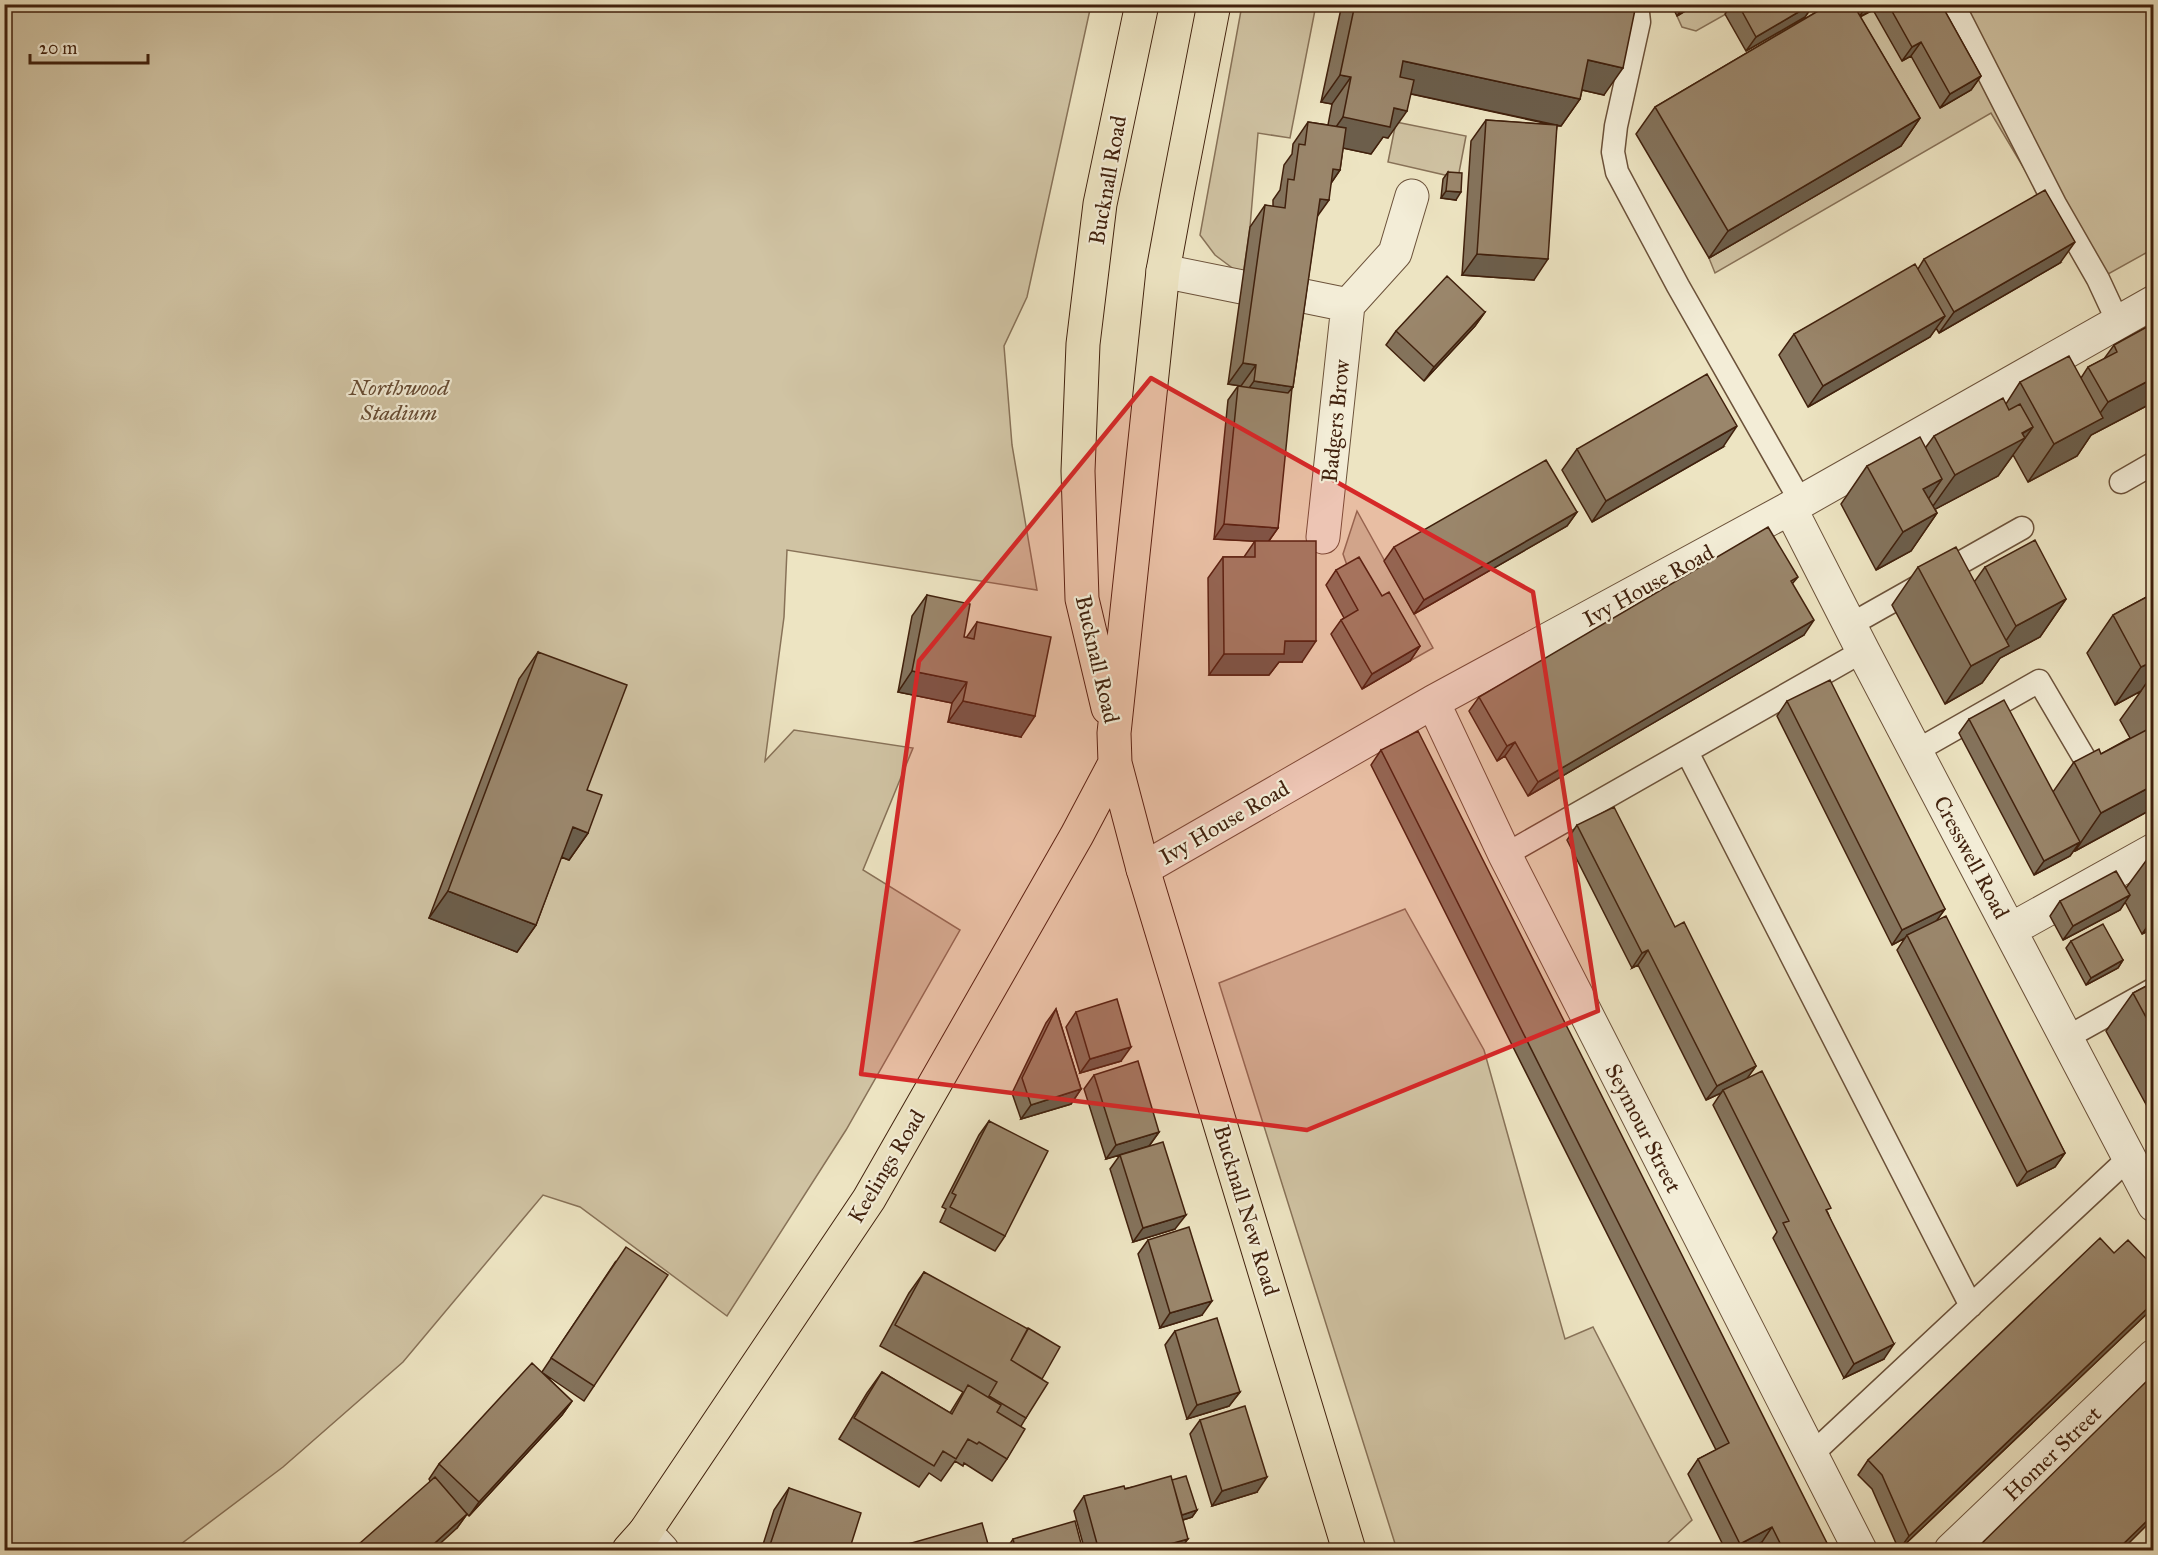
<svg xmlns="http://www.w3.org/2000/svg" width="2158" height="1555" font-family="'IM FELL Great Primer',serif">
<rect width="100%" height="100%" fill="#ede4c2"/>
<filter id="stains"><feTurbulence type="fractalNoise" baseFrequency=".00333" numOctaves="4"/><feColorMatrix values="0 0 0 0 .2 0 0 0 0 .09 0 0 0 0 .02 0 0 0 .5 -.17"/></filter>
<radialGradient id="worn" r=".72"><stop offset=".6" stop-color="#630" stop-opacity="0"/><stop offset="1" stop-color="#630" stop-opacity=".3"/></radialGradient>
<!-- green -->
<path fill="#d0c3a3" stroke="#887258" stroke-width="1.5" d="M5,5H1091L1027,297L1004,346L1012,445L1037,590L787,550L784,617L765,761L794,730L913,748L863,870L960,930L846,1130L727,1316L580,1207L543,1195L403,1362L283,1467L173,1550H5Z
M1242,5H1316L1290,138L1258,133L1250,227L1243,276L1215,255L1200,235Z
M1696,5H1742L1696,31L1682,27L1677,16Z
M1798,5H2153V249L2092,283L1991,113L1715,273L1709,258L1901,146L1803,36L1795,23Z
M1396,122L1466,136L1458,178L1388,162Z
M1357,511L1433,648L1410,661L1379,607L1349,571L1343,554Z
M1405,909L1484,1050L1565,1339L1593,1327L1692,1520L1660,1550H1397L1219,983Z"/>
<g fill="none" stroke-linecap="round" stroke-linejoin="round">
<defs>
<path id="lane" d="M1637,4L1639,22L1616,126L1613,152L1617,172L1678,286L1801,502
M1953,4L2055,204L2098,279L2118,322
M2121,482L2154,463
M1850,625L2022,528
M1916,751L2039,681L2089,766
M1687,752L1971,1306
M1505,855L1863,651
M2066,1038L2154,989
M1811,1455L2130,1157"/>
<path id="street" d="M1163,271L1242,287
M1294,294L1348,305
M1790,508L1863,651L2154,1205
M1323,537L1348,305L1395,253L1412,196
M1433,702L1505,855L1860,1550
M1143,869L1433,702L1790,508L2154,302
M2010,930L2154,850
M645,1532L662,1550
M1951,1550L2154,1356"/>
<path id="primary" d="M1214,4L1178,189L1163,271L1114,733L1115,763L1143,869L1349,1550
M1108,708L1082,599L1078,471L1083,344L1100,204L1142,4
M629,1550L645,1532L869,1199L1077,835L1115,763"/>
</defs>
<!-- lane casing -->
<use href="#lane" stroke="#6c523a" stroke-width="25"/>
<!-- street casing -->
<use href="#street" stroke="#6c523a" stroke-width="35"/>
<!-- primary casing -->
<use href="#primary" stroke="#41210d" stroke-width="35"/>
<!-- lane -->
<use href="#lane" stroke="#f3edd7" stroke-width="22"/>
<!-- street -->
<use href="#street" stroke="#f3edd7" stroke-width="33"/>
<!-- primary -->
<use href="#primary" stroke="#ede4c2" stroke-width="33"/>
</g>
<!-- wall -->
<path fill="#84735c" stroke="#41210d" stroke-width="1.5" d="M1342,4H1633L1604,95L1582,90L1580,99L1561,126H1557L1534,280L1462,275L1471,141L1486,120L1553,125L1411,94L1388,138L1383,137L1371,154L1343,148L1340,170L1331,183L1317,216L1293,387L1288,393L1278,528L1269,541L1302,662H1279L1269,675H1209L1208,578L1223,557H1244L1255,541L1214,539L1228,400L1238,386H1241L1228,384L1250,227L1265,205L1273,207V200L1280,190L1284,165L1292,154L1293,144L1308,122L1328,125L1332,104L1321,102Z
M1671,4H1696L1677,16Z
M1732,4H1814L1805,17L1746,51L1725,14Z
M1830,4H1941L1981,76L1971,90L1940,108L1911,56L1902,61L1873,10L1860,17L1920,118L1901,146L1709,258L1636,134L1655,107Z
M1448,172L1456,200L1441,198L1443,179Z
M1924,259L2060,263L1939,333L1936,328L1930,337L1808,407L1779,355L1794,334L1918,269Z
M1485,312L1475,326L1424,381L1386,345L1396,331Z
M2154,323V402L2091,435L2077,456L2028,482L2013,455L1998,476L1935,509L1937,513L1911,551L1876,570L1841,504L1867,466L1926,447L1934,436L2006,404L2020,382L2081,378L2088,367L2104,359L2114,345Z
M1723,447L1592,522L1562,470L1577,449Z
M1577,512L1567,526L1414,614L1384,561L1394,547Z
M1918,567L1975,581L1985,567L2066,599L2040,637L2000,658L1982,683L1945,704L1892,605Z
M1336,570L1382,596L1420,646L1410,661L1362,689L1331,634L1341,620L1344,618L1326,585Z
M1798,577L1792,584L1804,635L1528,796L1505,756L1497,761L1469,711L1479,697Z
M2154,593V808L2075,851L2074,850L2070,856L2034,875L1959,733L1969,719L2053,792L2074,762L2101,754L2130,738L2120,720L2141,691L2115,705L2087,653L2113,615Z
M927,595L964,637L966,638L977,622L1021,737L948,722L952,703L898,692L912,616Z
M538,652L587,790L588,833L569,860L561,857L536,925L517,952L429,918L519,679Z
M1787,701L1945,909L1936,921L2065,1153L2055,1167L2017,1186L1897,950L1905,938L1892,945L1777,716Z
M1381,750L1831,1551H1766L1762,1542L1745,1551H1726L1688,1474L1698,1459L1716,1450L1371,765Z
M1577,825L1675,927L1756,1066L1747,1078L1828,1213L1884,1359L1844,1378L1773,1238L1777,1232L1713,1105L1721,1093L1706,1100L1638,965L1632,968L1567,840Z
M2154,855V928L2142,934L2125,902L2120,910L2063,940L2050,916L2060,901L2126,888L2148,858Z
M2071,941L2123,960L2118,968L2086,985L2066,948Z
M2154,982V1119L2106,1031L2133,993Z
M1056,1009L1081,1089L1071,1104L1021,1119L1012,1093L1046,1023Z
M1076,1012L1121,1061L1080,1073L1066,1027Z
M1094,1075L1159,1132L1149,1146L1175,1229L1133,1242L1110,1169L1120,1155L1106,1159L1084,1089Z
M989,1121L1005,1236L995,1251L940,1222L946,1209L942,1207L979,1135Z
M1148,1240L1202,1315L1160,1328L1138,1254Z
M2114,1253L2154,1267V1307L1899,1550L1872,1489L1858,1475L1868,1460Z
M616,1261L594,1386L584,1401L543,1373L572,1401L562,1415L469,1516L467,1514L457,1528L429,1479L439,1464L542,1372Z
M924,1272L1042,1379L1026,1418L1021,1426L1007,1459L992,1481L964,1463L963,1466L955,1461L941,1481L929,1473L919,1487L839,1439L867,1393L882,1372L950,1413L963,1392L880,1346L909,1293Z
M1175,1331L1240,1392L1229,1406L1187,1419L1165,1345Z
M1200,1420L1257,1492L1212,1506L1190,1434Z
M1172,1480L1197,1510L1192,1517L1183,1520L1179,1551H1085L1074,1511L1084,1496Z
M789,1488L849,1551H761L774,1510Z
M1013,1539L1083,1551H1005Z
M908,1544L990,1551H904Z"/>
<!-- shaded-wall -->
<path fill="#6c5e4b" stroke="#41210d" stroke-width="1.5" d="M1685,4H1696L1677,16Z
M1812,4H1814L1805,17L1746,51L1756,37Z
M1868,4H1877L1873,10L1859,17Z
M1921,42L1911,56L1902,61L1912,47Z
M1588,60L1623,68L1604,95L1569,87Z
M1403,61L1580,99L1561,126L1384,88Z
M1340,75L1351,77L1332,104L1321,102Z
M1981,76L1971,90L1940,108L1950,94Z
M1394,108L1407,111L1388,138L1383,137L1371,154L1324,144L1343,117Z
M1920,118L1901,146L1709,258L1728,231Z
M1333,169L1340,170L1325,192Z
M1446,191L1461,192L1456,200L1441,198Z
M1320,199L1329,200L1314,221Z
M2075,242L2060,263L1939,333L1954,312Z
M1477,254L1548,259L1534,280L1462,275Z
M1485,312L1475,326L1424,381L1434,367Z
M1945,316L1930,337L1808,407L1823,386Z
M1243,363L1256,365L1241,386L1228,384Z
M2154,378V402L2091,435L2077,456L2028,482L2054,444L2093,423L2108,402Z
M1254,381L1293,387L1278,408L1239,402Z
M1737,426L1723,447L1592,522L1606,501Z
M2033,427L1998,476L1928,513L1955,475Z
M1942,479L1916,517L1923,489Z
M1577,512L1567,526L1414,614L1424,600Z
M1937,513L1911,551L1876,570L1903,532Z
M1224,524L1278,528L1268,542L1214,539Z
M2066,599L2040,637L2000,658L1982,683L1945,704L1971,666L1999,651L2016,626Z
M1814,620L1804,635L1528,796L1538,782Z
M1285,641H1316L1302,662H1279L1269,675H1209L1224,654Z
M1420,646L1410,661L1362,689L1372,674Z
M2154,661V684L2147,682L2141,691L2115,705L2141,667Z
M912,671L967,682L952,703L898,692Z
M963,701L1035,716L1021,737L948,722Z
M1515,742L1505,756L1497,761L1507,746Z
M2154,785V808L2075,851L2101,813Z
M573,827L588,833L569,860L554,854Z
M2080,842L2070,856L2034,875L2044,861Z
M448,891L536,925L517,952L429,918Z
M2130,895L2120,910L2063,940L2073,926Z
M1945,909L1935,923L1907,935L1905,938L1892,945L1902,930Z
M2154,917V928L2142,934Z
M1648,950L1638,965L1632,968L1642,953Z
M2123,960L2118,968L2086,985L2091,978Z
M1131,1047L1121,1061L1080,1073L1090,1059Z
M1756,1066L1746,1080L1723,1090L1721,1093L1706,1100L1717,1086Z
M1081,1089L1071,1104L1021,1119L1031,1105Z
M1159,1132L1149,1146L1106,1159L1116,1145Z
M2065,1153L2055,1167L2017,1186L2027,1172Z
M1186,1215L1175,1229L1133,1242L1143,1228Z
M1212,1301L1202,1315L1160,1328L1170,1313Z
M2154,1302V1307L1899,1550L1909,1536Z
M1894,1344L1884,1359L1844,1378L1854,1364Z
M1240,1392L1229,1406L1187,1419L1197,1405Z
M572,1401L562,1415L469,1516L479,1502Z
M1267,1477L1257,1492L1212,1506L1222,1491Z
M1197,1510L1192,1517L1176,1522L1182,1515Z
M467,1514L457,1528L432,1551H426Z
M2154,1514V1518L2121,1551H2116Z
M1772,1527L1762,1542L1745,1551H1735L1740,1544Z
M1188,1539L1179,1551H1145Z
M1140,1545L1137,1551H1121Z"/>
<!-- building -->
<path fill="#9a866b" stroke="#41210d" stroke-width="1.5" d="M1355,4H1633L1636,5L1623,68L1588,60L1580,99L1403,61L1400,77L1414,80L1407,111L1394,108L1390,127L1343,117L1351,77L1340,75Z
M1738,4H1812L1756,37Z
M1830,4H1853L1920,118L1728,231L1655,107Z
M1888,4H1941L1981,76L1950,94L1921,42L1912,47Z
M1486,120L1557,125L1548,259L1477,254Z
M1308,122L1346,128L1340,170L1333,169L1329,200L1320,199L1293,387L1254,381L1256,365L1243,363L1265,205L1285,208L1288,179L1294,180L1299,144L1305,145Z
M1448,172L1462,173L1461,192L1446,191Z
M2045,190L2075,242L1954,312L1924,259Z
M1915,264L1945,316L1823,386L1794,334Z
M1447,276L1485,312L1434,367L1396,331Z
M2154,323V378L2108,402L2088,367L2117,352L2114,345Z
M2069,356L2103,418L2054,444L2020,382Z
M1707,374L1737,426L1606,501L1577,449Z
M1238,386L1288,393L1292,388L1278,528L1224,524Z
M2003,398L2009,410L2020,404L2033,427L2022,433L2025,438L1955,475L1934,436Z
M1920,437L1942,479L1923,489L1937,513L1903,532L1867,466Z
M1546,460L1577,512L1424,600L1394,547Z
M1768,527L1798,577L1791,581L1814,620L1538,782L1515,742L1507,746L1479,697Z
M2035,540L2066,599L2016,626L1985,567Z
M1255,541H1316V641H1285L1284,654H1224L1223,557H1255Z
M1956,547L2009,646L1971,666L1918,567Z
M1359,557L1382,596L1389,592L1420,646L1372,674L1341,620L1358,610L1336,570Z
M2154,593V661L2141,667L2113,615Z
M927,595L970,604L964,637L974,639L977,622L1051,637L1035,716L963,701L967,682L912,671Z
M538,652L627,685L587,790L602,795L588,833L573,827L536,925L448,891Z
M2154,679V695L2147,682Z
M1830,680L1945,909L1902,930L1787,701Z
M2004,700L2080,842L2044,861L1969,719Z
M2154,726V785L2101,813L2074,762L2099,749L2101,754Z
M1418,731L1831,1551H1784L1772,1527L1740,1544L1698,1459L1729,1443L1381,750Z
M1614,807L1675,927L1684,922L1756,1066L1717,1086L1648,950L1642,953L1577,825Z
M2154,855V869L2148,858Z
M2116,871L2130,895L2073,926L2060,901Z
M1946,916L2065,1153L2027,1172L1907,935Z
M2103,924L2123,960L2091,978L2071,941Z
M2154,982V1032L2133,993Z
M1117,999L1131,1047L1090,1059L1076,1012Z
M1056,1009L1081,1089L1031,1105L1022,1078Z
M1138,1061L1159,1132L1116,1145L1094,1075Z
M1762,1071L1831,1208L1826,1210L1894,1344L1854,1364L1783,1223L1789,1221L1723,1090Z
M989,1121L1048,1151L1005,1236L950,1207L956,1195L952,1193Z
M1163,1142L1186,1215L1143,1228L1120,1155Z
M1189,1227L1212,1301L1170,1313L1148,1240Z
M2100,1238L2114,1253L2128,1240L2154,1267V1302L1909,1536L1882,1475L1868,1460Z
M626,1247L668,1275L594,1386L551,1358Z
M924,1272L1028,1329L1011,1360L1048,1383L1026,1418L989,1396L997,1382L895,1325Z
M1217,1318L1240,1392L1197,1405L1175,1331Z
M1028,1328L1060,1347L1042,1379L1011,1360Z
M532,1363L572,1401L479,1502L439,1464Z
M882,1372L952,1414L968,1385L1001,1405L997,1412L1025,1429L1007,1459L979,1442L977,1444L968,1439L956,1459L943,1451L934,1466L854,1418Z
M2154,1374V1514L2116,1551H1974Z
M1245,1406L1267,1477L1222,1491L1200,1420Z
M1171,1476L1188,1539L1145,1551H1142L1140,1545L1121,1551H1099L1084,1496L1124,1486L1125,1489Z
M1186,1476L1197,1510L1182,1515L1172,1480Z
M435,1477L467,1514L426,1551H351Z
M789,1488L861,1513L849,1551H768Z
M1075,1521L1083,1551H1016L1013,1539Z
M982,1523L990,1551H910L908,1544Z"/>
<!-- marked area -->
<path fill="#d62828" fill-opacity="0.2" stroke="#d62828" stroke-width="4.5" stroke-linejoin="round" d="M1151,378L1533,592L1598,1011L1307,1130L861,1074L919,661Z"/>
<g text-anchor="middle" stroke-width="4.5" stroke-linejoin="round" paint-order="stroke">
<!-- street labels -->
<g font-size="22" fill="#41210d" stroke="#f3edd7">
<text transform="translate(1107 180) rotate(-80)" y="8">Bucknall Road</text>
<text transform="translate(1335 421) rotate(-84)" y="8">Badgers Brow</text>
<text transform="translate(1648 585) rotate(-29)" y="8">Ivy House Road</text>
<text transform="translate(1098 659) rotate(77)" y="8">Bucknall Road</text>
<text transform="translate(1224 822) rotate(-30)" y="8">Ivy House Road</text>
<text transform="translate(1972 857) rotate(62)" y="8">Cresswell Road</text>
<text transform="translate(1644 1128) rotate(63)" y="8">Seymour Street</text>
<text transform="translate(886 1166) rotate(-59)" y="8">Keelings Road</text>
<text transform="translate(1247 1210) rotate(73)" y="8">Bucknall New Road</text>
<text transform="translate(2052 1453) rotate(-44)" y="8">Homer Street</text>
</g>
<!-- park labels -->
<g font-size="22" font-style="italic" fill="#654a32" stroke="#f3edd7">
<text x="399" y="395">Northwood<tspan x="399" dy="25">Stadium</tspan></text>
</g>
</g>
<!-- margin -->
<rect width="2158" height="1555" fill="none" stroke="#ede4c2" stroke-width="24"/>
<rect x="6" y="6" width="2146" height="1543" fill="none" stroke="#41210d" stroke-width="3"/>
<rect x="12" y="12" width="2134" height="1531" fill="none" stroke="#41210d" stroke-width="1.5"/>
<!-- scale -->
<path d="M30 54v9h118v-9" fill="none" stroke="#41210d" stroke-width="3"/>
<text x="39" y="54" font-size="18" fill="#41210d" stroke="#f3edd7" stroke-width="4.5" paint-order="stroke">20 m</text>
<rect width="100%" height="100%" filter="url(#stains)"/>
<rect width="100%" height="100%" fill="url(#worn)"/>
</svg>
